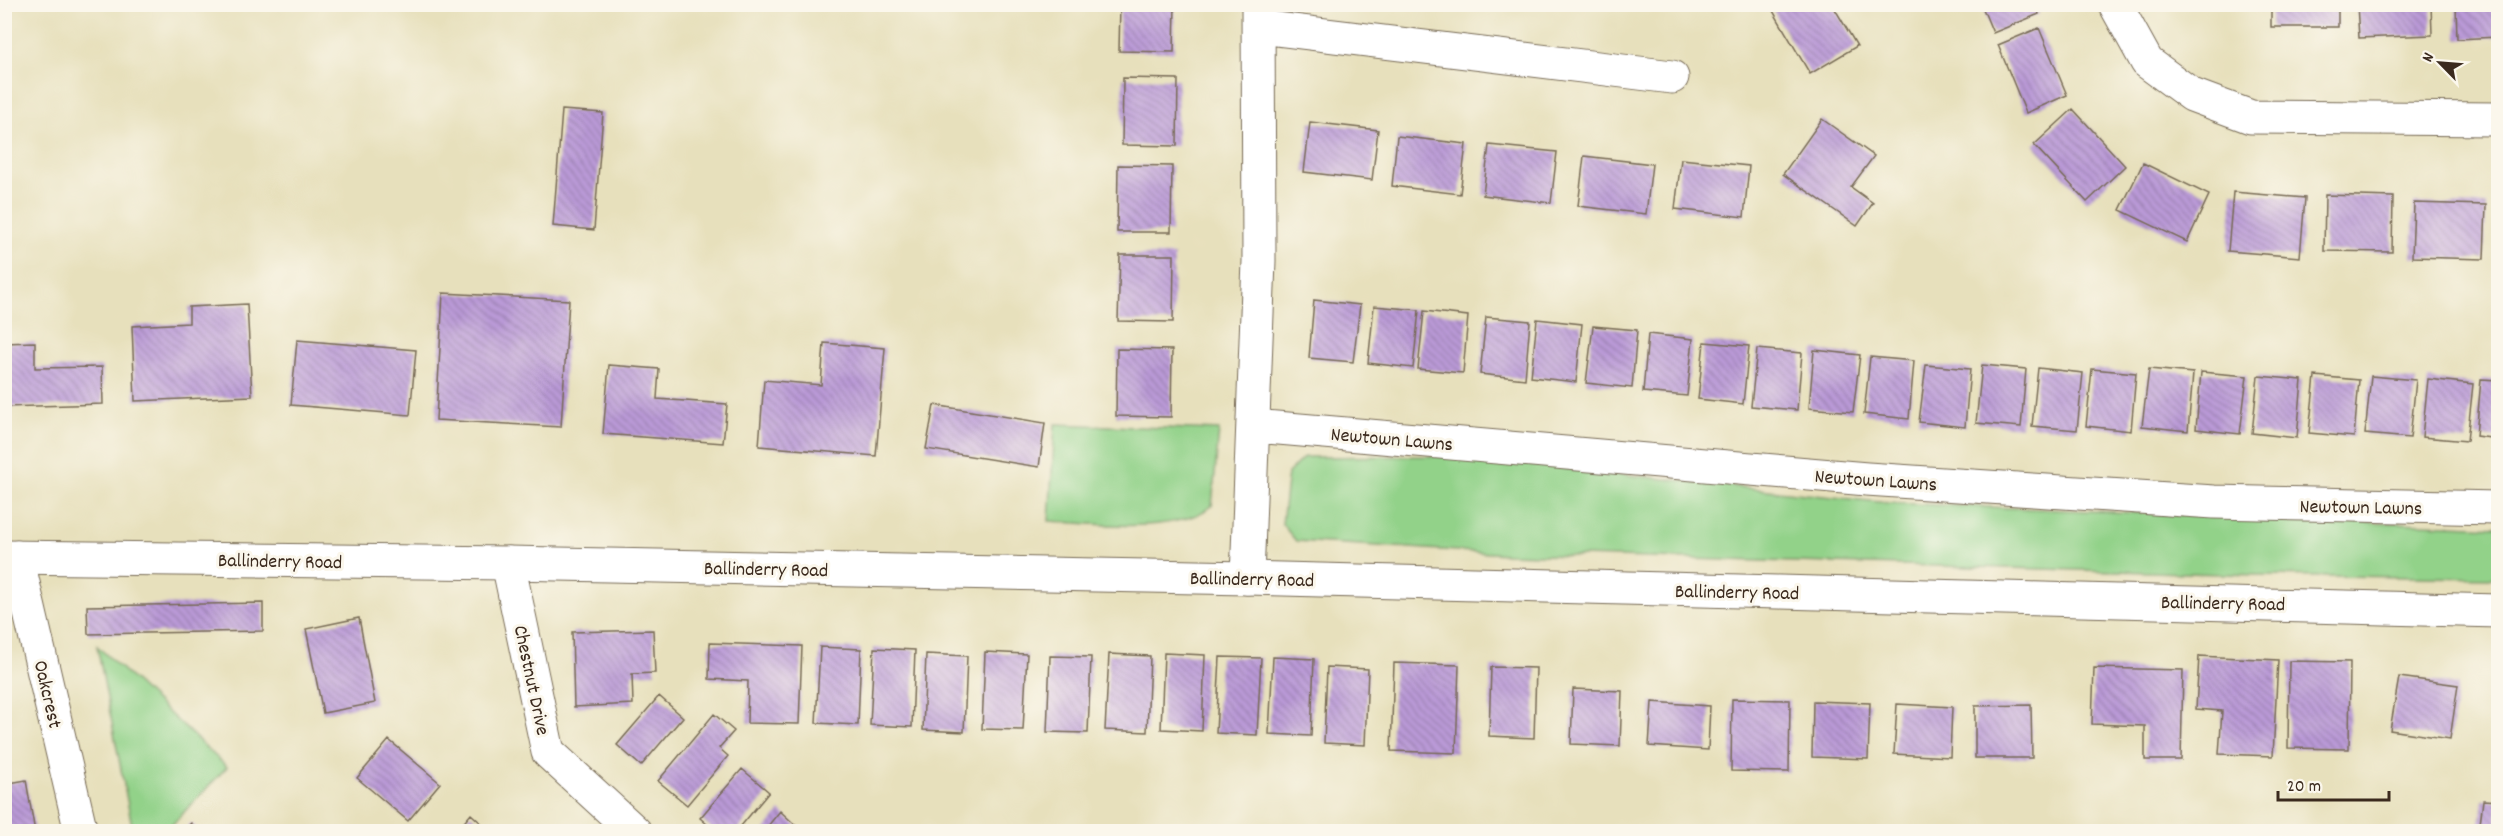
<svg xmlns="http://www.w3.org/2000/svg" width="2503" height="836" font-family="Dekko,sans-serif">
<defs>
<pattern id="building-back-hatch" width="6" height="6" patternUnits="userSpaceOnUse" patternTransform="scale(1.5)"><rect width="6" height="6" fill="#ba9ad7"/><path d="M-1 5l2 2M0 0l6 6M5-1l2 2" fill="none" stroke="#987eae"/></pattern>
</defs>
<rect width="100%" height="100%" fill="#fbf7ec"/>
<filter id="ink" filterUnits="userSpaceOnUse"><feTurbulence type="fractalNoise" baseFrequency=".0167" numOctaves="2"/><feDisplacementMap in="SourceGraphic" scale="12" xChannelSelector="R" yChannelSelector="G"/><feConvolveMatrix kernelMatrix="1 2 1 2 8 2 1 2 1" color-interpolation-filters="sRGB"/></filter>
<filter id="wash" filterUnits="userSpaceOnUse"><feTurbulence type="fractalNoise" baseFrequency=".008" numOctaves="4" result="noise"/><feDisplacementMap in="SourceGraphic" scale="24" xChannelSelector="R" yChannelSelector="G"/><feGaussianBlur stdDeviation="1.35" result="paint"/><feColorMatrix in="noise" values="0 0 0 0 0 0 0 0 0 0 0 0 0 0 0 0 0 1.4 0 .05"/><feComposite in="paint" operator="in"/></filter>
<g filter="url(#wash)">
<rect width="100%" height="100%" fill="#e7e0bc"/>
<!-- grass -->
<path fill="#92d289" stroke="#667e54" stroke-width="1.5" d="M1055,424L1219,430L1212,506C1174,535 1096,524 1049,521Z
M1451,456L1889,503L2498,527V578L2258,575L1507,554L1296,541L1282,524L1288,473L1304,457Z
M97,646L227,767L166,831H133Z"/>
<g id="blocks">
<!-- building -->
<path fill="url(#building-back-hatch)" d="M1120,4H1175L1174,52L1119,51Z
M1769,4H1832L1857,46L1810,74Z
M1981,4H2036L2039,14L1993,33Z
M2271,4H2338V27H2271Z
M2357,4H2431L2432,35L2359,38Z
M2456,4H2498V37L2457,39Z
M2039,28L2067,95L2026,113L1998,45Z
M1123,78L1178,79L1177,146L1122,145Z
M2073,109L2125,166L2087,202L2034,145Z
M562,110L603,113L594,230L553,226Z
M1822,119L1874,156L1851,187L1873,203L1857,226L1783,174Z
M1310,122L1378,130L1372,180L1304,172Z
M1397,136L1466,144L1460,194L1392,186Z
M1489,145L1557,152L1551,203L1483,195Z
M1584,156L1652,164L1646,214L1578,206Z
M1681,159L1749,166L1744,217L1675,209Z
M2143,163L2209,195L2187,242L2120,210Z
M1118,165L1172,166L1171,232H1117Z
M2233,192L2305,198L2300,257L2228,251Z
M2325,195L2393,197L2392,252L2324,251Z
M2414,203L2486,205L2484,259L2412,257Z
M1120,255H1174L1173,322L1118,321Z
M443,293L569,300L561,427L436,420Z
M1314,300L1360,305L1353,362L1309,358Z
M247,304L252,396L135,401L132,326L189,323V307Z
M1374,306L1419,310L1413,368L1368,363Z
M1424,311L1468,316L1463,373L1418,369Z
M1486,317L1530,321L1525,379L1480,374Z
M1537,319L1582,324L1576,382L1531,377Z
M1593,326L1637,330L1632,388L1586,383Z
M1648,334L1693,339L1687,396L1643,392Z
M297,340L416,350L410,415L291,405Z
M35,342V368L102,367L103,404L4,407V343Z
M1704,342L1749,346L1743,404L1698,399Z
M824,343L885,348L876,456L759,446L764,380L821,385Z
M1117,349L1172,350L1171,417L1116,416Z
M1757,349L1802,353L1797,410L1751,406Z
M1814,350L1860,355L1853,412L1809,408Z
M1870,357L1914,361L1909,419L1864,414Z
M609,365L659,369L657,399L727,404L723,443L603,434Z
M1926,365L1970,369L1965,427L1919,422Z
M1982,365L2026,369L2021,427L1976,423Z
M2038,368L2083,373L2077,430L2032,426Z
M2092,369L2136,373L2131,431L2086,426Z
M2149,369L2193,373L2188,431L2142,426Z
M2201,372L2247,376L2240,434L2196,429Z
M2258,376L2302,380L2297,438L2252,433Z
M2315,376L2359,380L2354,437L2309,433Z
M2371,376L2416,380L2410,438L2365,434Z
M2428,379L2473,384L2467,441L2422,437Z
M2481,379L2498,380V439L2476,436Z
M934,405L1045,423L1039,467L926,449Z
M263,603V631L88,634L87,606Z
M359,618L375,703L323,713L306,629Z
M653,630L655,673L632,674L633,704L574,707L572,632Z
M710,643L802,646L799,724L747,723L748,681L709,679Z
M820,647L861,649L858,725L816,723Z
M874,648L915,650L912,727L870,725Z
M985,652L1027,654L1023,730L982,729Z
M1164,653L1205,655L1202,731L1161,729Z
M926,654L967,656L964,732L923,730Z
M1109,654L1150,656L1147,732L1105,730Z
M1050,656L1091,657L1088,733L1047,732Z
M2199,656L2278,660L2273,756L2219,754L2222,711L2196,709Z
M1220,657L1261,658L1257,735L1216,733Z
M1273,657L1314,659L1311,736L1269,734Z
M2289,661L2350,662L2349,749L2288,748Z
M1394,663L1459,665L1456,753L1391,751Z
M1327,667L1368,669L1365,745L1324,743Z
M1491,667L1536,668L1534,738L1489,736Z
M2094,668L2183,670L2181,760H2145V726L2092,724Z
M2399,677L2458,685L2450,739L2390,730Z
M1573,689L1622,691L1620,746L1571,744Z
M659,696L683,717L641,766L617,745Z
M1732,699L1790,700L1789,772L1731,771Z
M1813,701L1870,703L1868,759L1812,757Z
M1652,702L1710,706L1708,750L1649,746Z
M1897,704L1952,707L1950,757L1894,754Z
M2031,705L2032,758H1975V706Z
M714,714L734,731L719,748L728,756L687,805L658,781Z
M389,740L440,783L408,821L357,778Z
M742,769L769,792L736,832H716L700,818Z
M26,780L35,832H4V784Z
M2483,800L2498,801V832H2479Z
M780,811L803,832H763Z
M471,814L491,832H456Z
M191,823L200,832H182Z"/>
</g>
</g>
<g filter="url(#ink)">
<use href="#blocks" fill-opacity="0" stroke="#776a55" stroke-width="1.5"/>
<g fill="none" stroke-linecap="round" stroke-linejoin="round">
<defs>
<path id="minor" d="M2115,4L2147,62L2192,95L2251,117L2498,119
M1259,27L1672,77
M1254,426L1867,479L2214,502L2498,508
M17,557L81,832
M508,563L548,752L635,832
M1247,578L1259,261L1258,4"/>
<path id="tertiary" d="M4,557L508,563L1247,578L2498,611"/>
</defs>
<!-- minor casing -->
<use href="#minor" stroke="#776a55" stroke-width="35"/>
<!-- tertiary casing -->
<use href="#tertiary" stroke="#776a55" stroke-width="35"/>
<!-- minor -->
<use href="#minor" stroke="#fff" stroke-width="33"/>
<!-- tertiary -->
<use href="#tertiary" stroke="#fff" stroke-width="33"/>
</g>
</g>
<g text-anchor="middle" stroke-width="6" stroke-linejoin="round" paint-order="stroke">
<!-- street labels -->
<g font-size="20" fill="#3b2a1e" stroke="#fbf7ec">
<text transform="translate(1392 438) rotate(5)" y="7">Newtown Lawns</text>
<text transform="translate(1876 479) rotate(4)" y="7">Newtown Lawns</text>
<text transform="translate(2361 506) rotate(1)" y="7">Newtown Lawns</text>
<text transform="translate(280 560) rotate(1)" y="7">Ballinderry Road</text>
<text transform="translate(766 568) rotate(1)" y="7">Ballinderry Road</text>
<text transform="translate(1252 578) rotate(1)" y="7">Ballinderry Road</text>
<text transform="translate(1737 591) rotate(1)" y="7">Ballinderry Road</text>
<text transform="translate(2223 602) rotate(1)" y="7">Ballinderry Road</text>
<text transform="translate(533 680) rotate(78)" y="7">Chestnut Drive</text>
<text transform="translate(49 694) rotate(77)" y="7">Oakcrest</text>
</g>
</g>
<!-- margin -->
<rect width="2503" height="836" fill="none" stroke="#fbf7ec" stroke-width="24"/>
<!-- north arrow -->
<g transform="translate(2440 63) rotate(295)" stroke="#fbf7ec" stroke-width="4.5" paint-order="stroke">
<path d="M0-4.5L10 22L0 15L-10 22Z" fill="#3b2a1e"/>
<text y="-9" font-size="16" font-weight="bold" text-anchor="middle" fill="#3b2a1e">N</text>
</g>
<!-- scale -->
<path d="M2278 791v9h111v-9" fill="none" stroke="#3b2a1e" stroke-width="3"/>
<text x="2287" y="791" font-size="18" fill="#3b2a1e" stroke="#fbf7ec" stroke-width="4.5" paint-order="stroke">20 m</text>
</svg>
